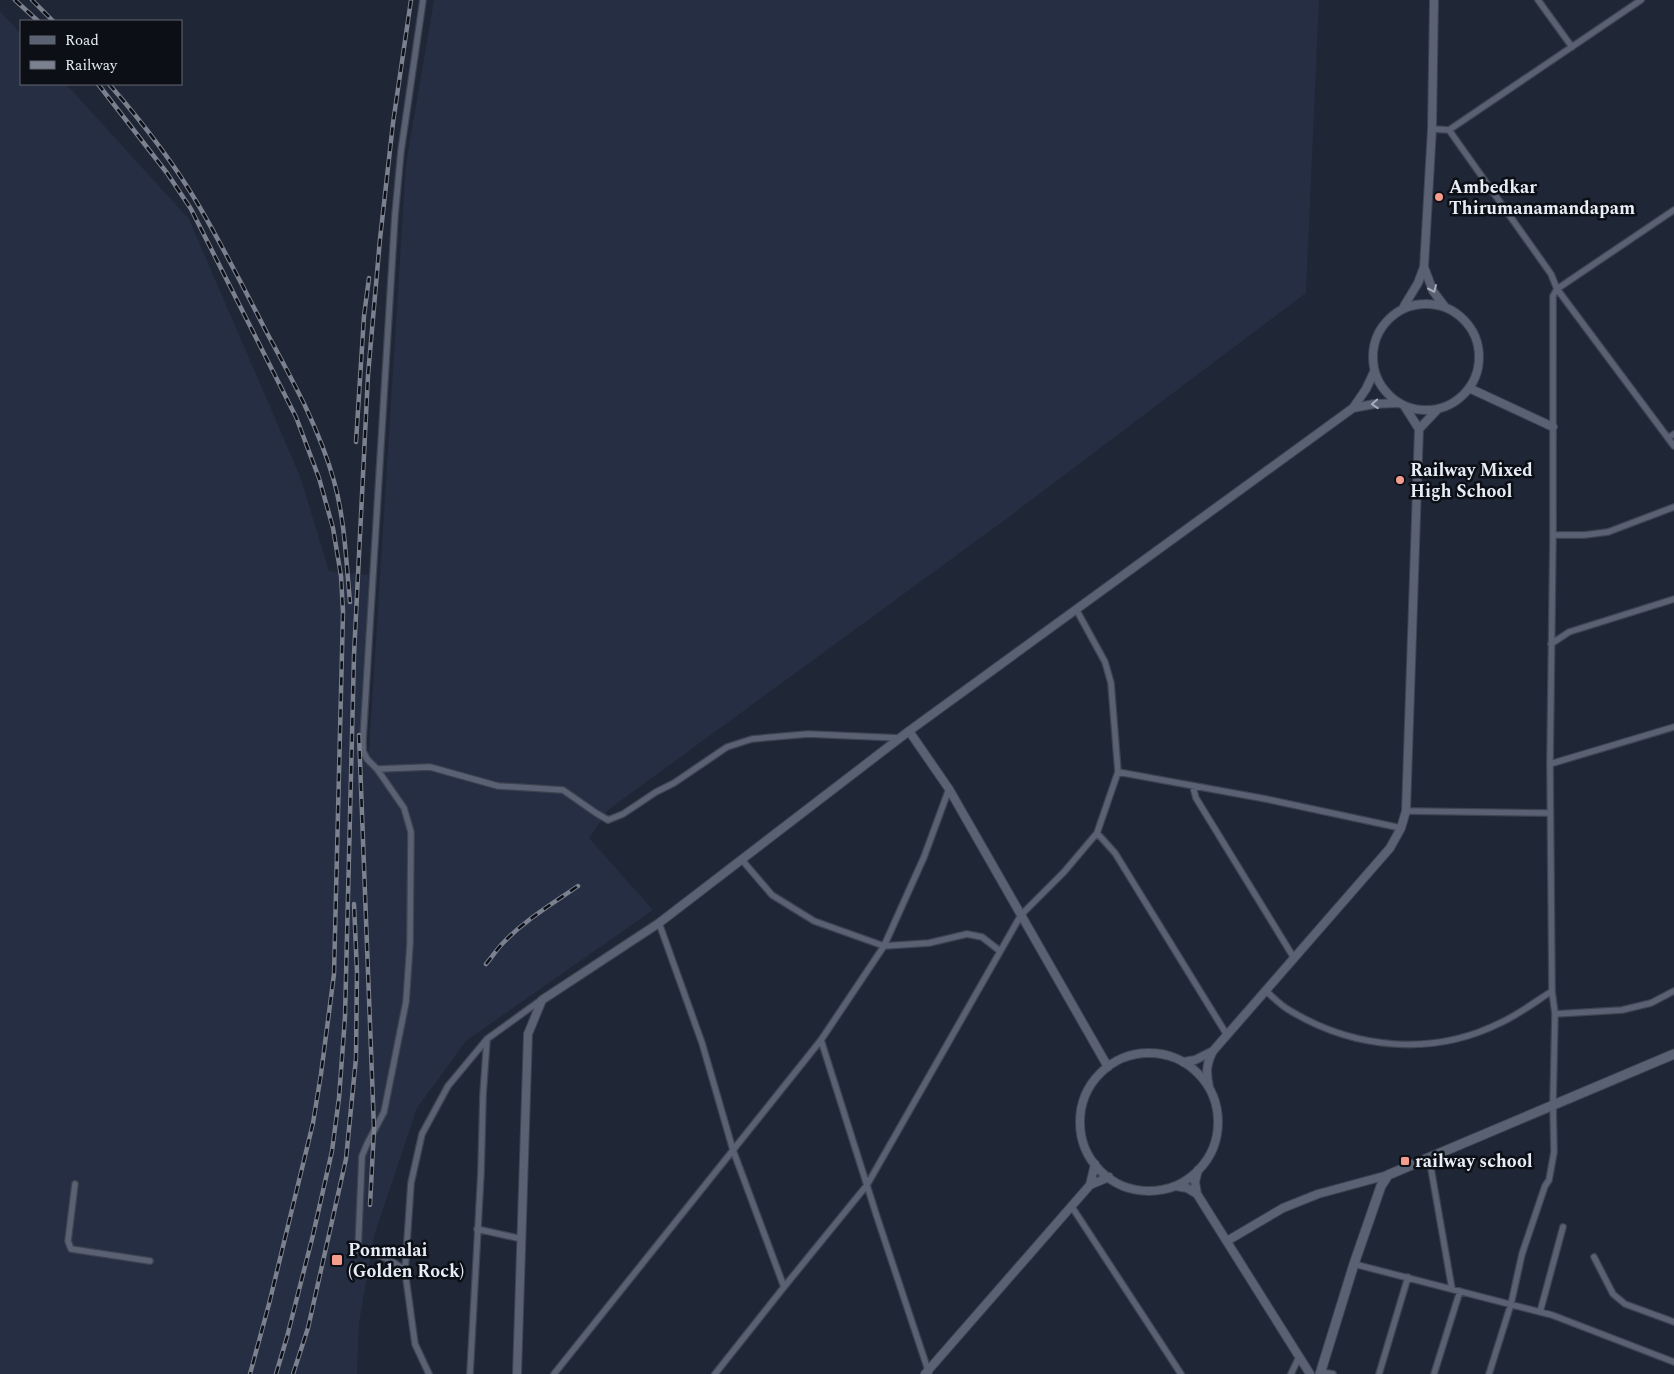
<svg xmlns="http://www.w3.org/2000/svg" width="1674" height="1374" font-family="Spectral,serif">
<rect width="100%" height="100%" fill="#1f2635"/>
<!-- built -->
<path fill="#252e43" d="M434,0H1319L1306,293L998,525L608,810L589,838L653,910L466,1041L417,1108L374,1236L359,1323L357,1374H0V11L21,34V84H66L189,219L300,476L329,571L369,575L361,748L369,751L406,164Z"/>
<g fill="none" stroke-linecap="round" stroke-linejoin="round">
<defs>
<path id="minor" d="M423,0L401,151L395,215L363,739V751L367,759L377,769L404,808L411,832L410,944L406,1002L384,1112L367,1144L362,1156L358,1250C376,1253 392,1259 405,1271L415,1344L429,1374
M1538,0L1572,47
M1641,0L1449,130L1551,274L1557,289L1668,438L1674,434
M1432,129L1449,130
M1668,438L1674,446
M1553,535H1584L1608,532L1674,507
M1551,644L1569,632L1674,599
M1550,764L1674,727
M377,769L430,767L498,786L563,790L596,813L608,820L623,814L656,792L674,783L727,747L752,739L808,734L900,738
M1118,772L1266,799L1401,828
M1193,787L1196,798L1294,958
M1406,811L1550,813
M1097,833L1115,853L1227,1035
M742,860L772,895L814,921L884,946L929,943L967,934L982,937L1000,951
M659,923L702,1043L733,1150L784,1287
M1265,990C1273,997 1280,1005 1289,1010C1353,1049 1432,1057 1500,1023C1518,1015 1535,1002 1552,991L1555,1014L1553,1104L1554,1152L1549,1180L1545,1186L1522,1254L1511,1304L1489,1374
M1552,991L1550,764L1553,535V296L1557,289L1674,210
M1555,1014L1622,1010L1651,1003L1674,991
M821,1040L877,1217L929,1373
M1429,1157L1452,1289
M75,1184L68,1241L71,1249L150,1261
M1072,1207L1181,1374
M477,1229L522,1239
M1594,1257L1613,1294L1625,1304L1674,1322
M1354,1264L1552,1315L1674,1362
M405,1271L411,1183L422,1134L448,1086L487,1039L541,1000
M1540,1312L1563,1227
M1321,1372L1333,1374
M470,1374L481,1172L483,1095L487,1039
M554,1374L821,1040L884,946L924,857L949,789
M715,1374L784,1287L867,1185L1021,915L1064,872L1097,833L1118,772L1111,683L1105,662L1076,609
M1291,1374L1299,1357
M1379,1374L1408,1277
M1434,1374L1460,1291"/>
<path id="tertiary" d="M1424,267L1433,291L1445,307
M1373 357a53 53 0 1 1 106 0a53 53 0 1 1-106 0Z
M1404,306L1418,283L1424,267L1432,129L1434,0
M1469,388L1553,427
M1353,408L1374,404L1398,403
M1419,429L1437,410
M909,731L949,789L1108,1067
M1080 1122a69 69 0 1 1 138 0a69 69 0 1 1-138 0Z
M1183,1062L1195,1060L1211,1052
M1209,1087C1206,1073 1206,1064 1213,1051L1390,848L1401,828L1406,811L1419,429L1405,407
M1198,1170L1195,1182L1197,1194L1310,1374
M1090,1185L1095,1164
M1175,1186L1187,1188L1197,1194
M1227,1241L1283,1208L1318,1194L1388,1175
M517,1374L528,1034L542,1000L659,923L909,731L1353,408L1366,389L1374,372
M925,1374L1090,1185L1109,1177"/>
<path id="secondary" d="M1320,1374L1354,1264L1381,1186L1388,1175L1674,1054"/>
</defs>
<!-- minor casing -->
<use href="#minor" stroke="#3e4350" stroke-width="8"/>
<!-- tertiary casing -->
<use href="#tertiary" stroke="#3e4350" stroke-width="10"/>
<!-- secondary casing -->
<use href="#secondary" stroke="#3e4350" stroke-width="11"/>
<!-- minor -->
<use href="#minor" stroke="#596173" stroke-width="5.5"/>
<!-- tertiary -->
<use href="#tertiary" stroke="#596173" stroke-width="8"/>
<!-- secondary -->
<use href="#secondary" stroke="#596173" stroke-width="9"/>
<defs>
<path id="rail" d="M15,0L38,21
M32,0L53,21
M98,84L167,173L191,209L296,417L319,478L333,528L341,576L343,612L334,974L321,1074L313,1123L269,1304L250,1374
M109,84C142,122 174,163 199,206C223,247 245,290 267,333C293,381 319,428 334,481C345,520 346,562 350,602
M356,442L364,316L369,278
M359,735L374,1129L370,1205
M486,964C492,957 497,949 503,943C525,920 552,904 578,886
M276,1374L287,1337L313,1235L332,1151L339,1098L345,1017L354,655L368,375L380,239L393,123L411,0
M293,1374L308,1328L346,1159L356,1058L357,972L354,904"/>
</defs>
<!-- rail casing -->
<use href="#rail" stroke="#7b818e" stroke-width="4.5"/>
<!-- rail -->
<use href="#rail" stroke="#0c0f16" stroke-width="2.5" stroke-dasharray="8" stroke-linecap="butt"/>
</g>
<!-- one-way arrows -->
<defs><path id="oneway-chevron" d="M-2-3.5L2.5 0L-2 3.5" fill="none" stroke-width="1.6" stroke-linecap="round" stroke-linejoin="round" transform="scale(1.25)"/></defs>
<g stroke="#a7adbb">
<use href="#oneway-chevron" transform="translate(1433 289) rotate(66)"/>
<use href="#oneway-chevron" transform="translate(1375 404) rotate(176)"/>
</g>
<!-- markers -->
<g fill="#f49d8c" stroke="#0c0f16" stroke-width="2">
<circle cx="1439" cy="197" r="5"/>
<circle cx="1400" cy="480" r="5"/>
<rect x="1400" y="1156" width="10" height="10" rx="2.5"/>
<rect x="331" y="1254" width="12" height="12" rx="2.5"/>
</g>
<g text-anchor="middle" stroke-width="5" stroke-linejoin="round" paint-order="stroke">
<!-- poi labels -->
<g font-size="18" font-weight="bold" fill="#e7ecf6" stroke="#0c0f16" text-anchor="start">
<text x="1449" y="193">Ambedkar<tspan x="1449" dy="21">Thirumanamandapam</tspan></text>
<text x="1410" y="476">Railway Mixed<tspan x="1410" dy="21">High School</tspan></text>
<text x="1415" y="1167">railway school</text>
<text x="348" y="1256">Ponmalai<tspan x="348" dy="21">(Golden Rock)</tspan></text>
</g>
</g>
<!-- legend -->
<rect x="20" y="20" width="162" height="65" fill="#0c0f16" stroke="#646770"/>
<rect x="30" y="36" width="25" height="8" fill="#596173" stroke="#646770"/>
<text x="65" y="45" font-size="15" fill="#e7ecf6">Road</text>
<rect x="30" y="61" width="25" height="8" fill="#7b818e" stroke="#646770"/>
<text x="65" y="70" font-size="15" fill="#e7ecf6">Railway</text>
</svg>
